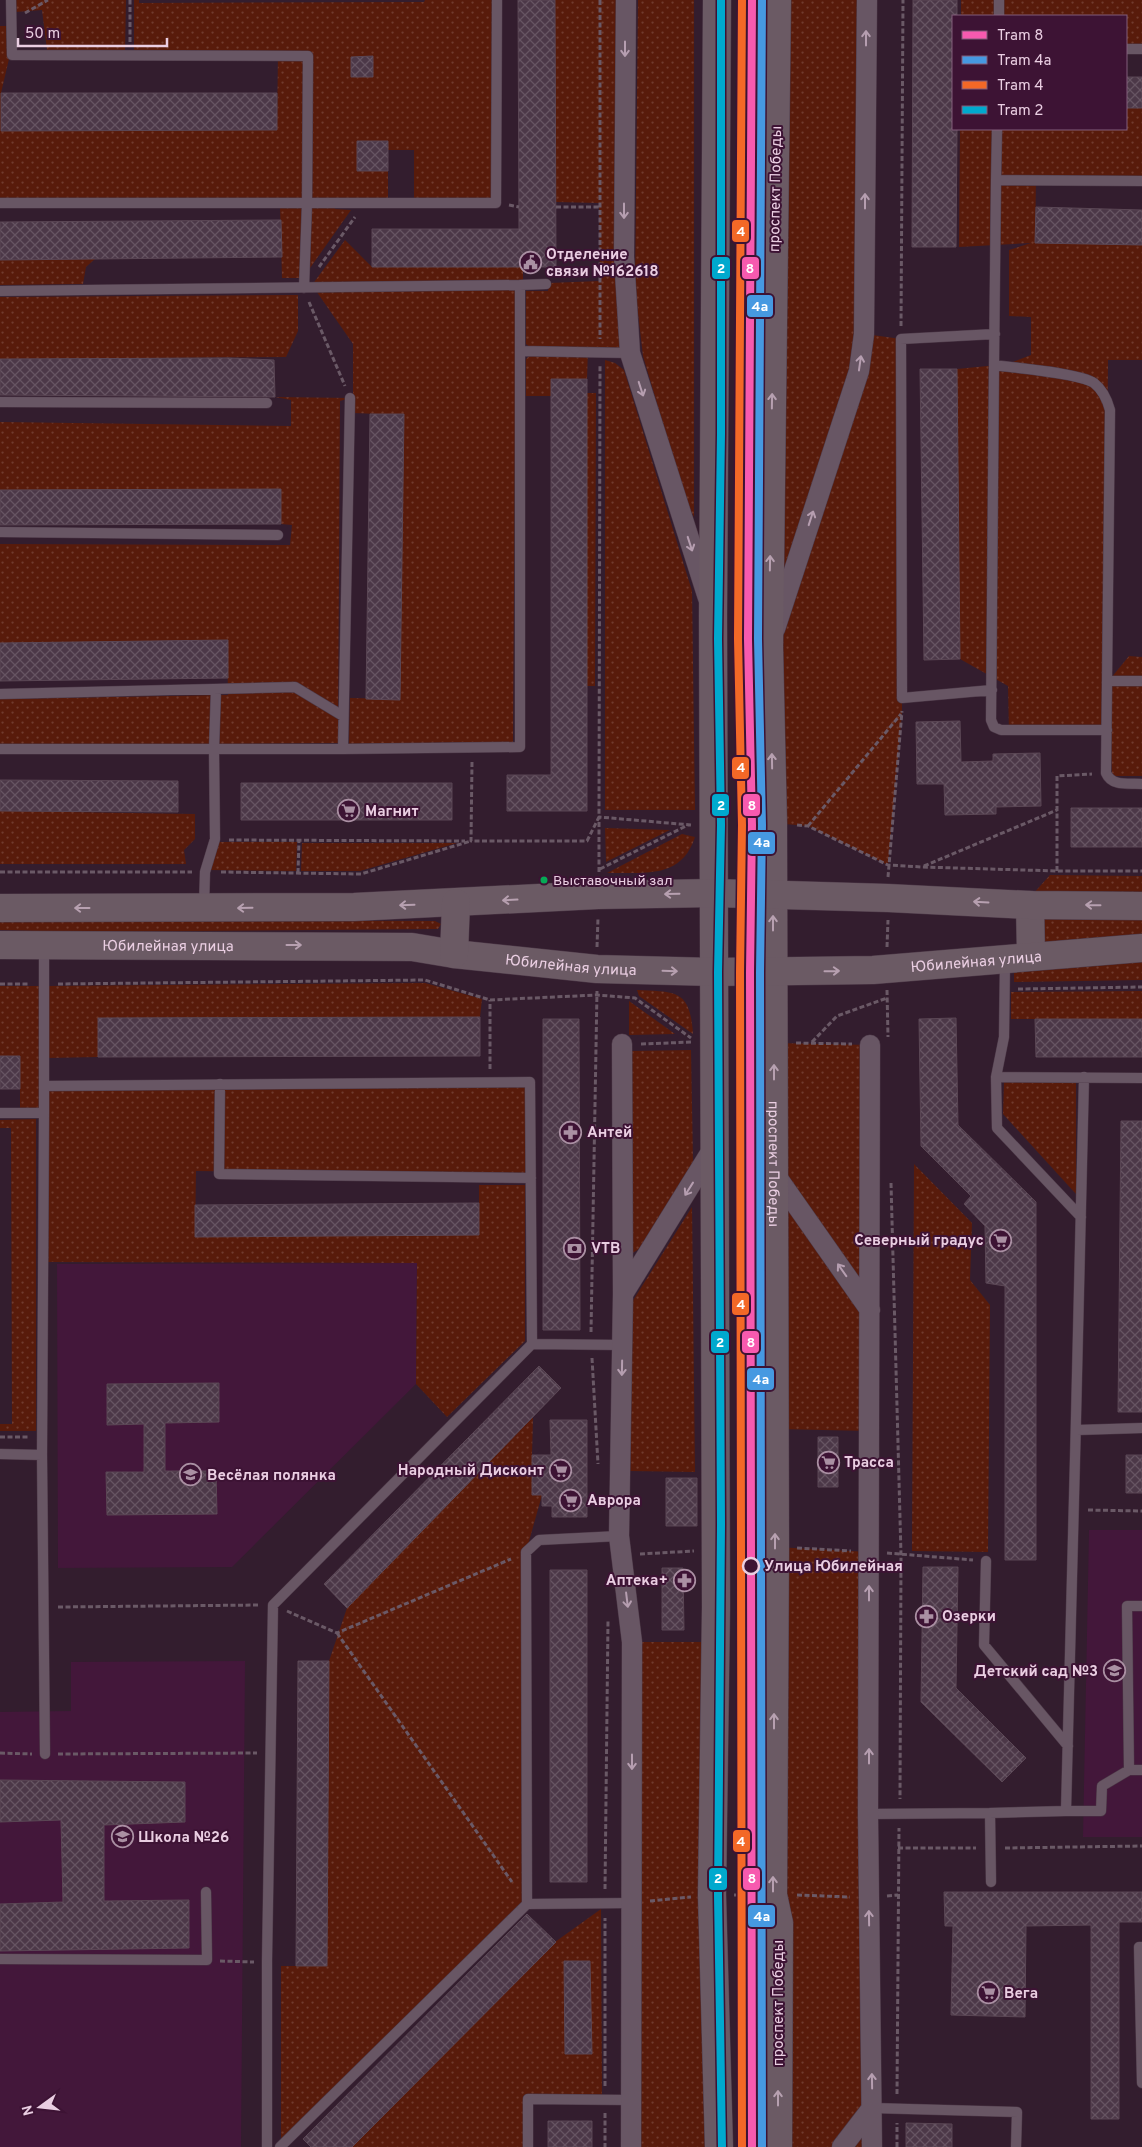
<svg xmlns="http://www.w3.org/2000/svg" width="1142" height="2147" font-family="Overpass,sans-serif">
<defs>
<pattern id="grass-dots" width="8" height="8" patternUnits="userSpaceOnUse" patternTransform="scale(1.25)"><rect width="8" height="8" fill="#581b0b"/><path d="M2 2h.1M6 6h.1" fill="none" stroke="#703b2e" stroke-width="1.8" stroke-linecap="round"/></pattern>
<pattern id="building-cross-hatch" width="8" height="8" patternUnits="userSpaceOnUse" patternTransform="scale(1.25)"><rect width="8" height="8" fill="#4c3848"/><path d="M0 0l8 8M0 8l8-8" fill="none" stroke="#665462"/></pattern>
</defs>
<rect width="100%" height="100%" fill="#331d2e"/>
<!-- built -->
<path fill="#43173a" d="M417,1263L416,1384L232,1567L58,1568L57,1264Z
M1089,1530H1142V1837H1083Z
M245,1661L241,2147H0V1712L71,1711V1662Z"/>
<!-- grass -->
<path fill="url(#grass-dots)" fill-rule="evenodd" d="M15,0H126L125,52L47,50L42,10L15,12Z
M134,0H139V3L424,2L425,0H492L493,199H414V150H388L387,141H357L388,171V199H0V26H9V59L1,93L2,131L277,130L278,54L134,52ZM373,56L372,77H351V57Z
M555,0H626L630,353L588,348L587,379H551V396H526V359L531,354V348L526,344V291H548L549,283L600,281L599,203L556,202Z
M638,0H694V517L686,502L643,356L635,288Z
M777,0H867L865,334L901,339L902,713L888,865L808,826L773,823Z
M961,0H1142V46L1126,45V16H961Z
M1126,108H1142V178H1036L1035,243L1142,245V360H1108L1105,677L1111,678L1129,656L1142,657V776H1112L1110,732L1009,733L1008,686L960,659L957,369L1008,364L1031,355V317L1009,316V250L1031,243L959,247L960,129H1126Z
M280,206H335V209L351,210L303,278H282Z
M345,240L372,267H523V282L516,283L513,742L349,744L350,698L400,699L404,415L353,413V344L312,285Z
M95,259L86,267L83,284L0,285V260Z
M298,295V331L286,357L0,359V297Z
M605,360L615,363L624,370L692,591L695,810H605Z
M587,393H596L595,686H586Z
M275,397L350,398L340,401L338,743L0,746V699L228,695L227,640L0,643V544L290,545L292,525L281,524V490H0V422L291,426V400Z
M0,811L195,814V839L184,850L186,864H0Z
M605,828L670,830L606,862Z
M682,834L695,837C681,880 644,872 607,873Z
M216,842H297L296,871L208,870Z
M302,843H457L360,871H301Z
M1050,875L1142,876V897L1032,895Z
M1040,916L1142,917V939L1041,946Z
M0,920L435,921L441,924L438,929L72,932L0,930Z
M1142,956V980L1014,982V966Z
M425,983L482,999L480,1017L98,1018V1057L47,1058L48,986Z
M0,986H43L42,1111H20V1056H0Z
M637,990C676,992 690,989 693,1034L639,996Z
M1142,991V1019H1011V992Z
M629,1001L675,1034L629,1035Z
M774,1043L870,1045L871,1431L775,1429Z
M691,1050L693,1163L639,1249L631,1254L630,1051Z
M1004,1082H1076V1194L1003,1114Z
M525,1086L527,1175L196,1171L195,1237L479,1235V1185H525V1341L447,1417L416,1384L417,1263L48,1262V1090Z
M36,1119V1431H0V1424H12L11,1128H0V1120Z
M914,1164L972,1223L970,1280L990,1305L988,1552L912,1551Z
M692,1207L695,1472L630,1471L632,1302Z
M533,1417L532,1455L542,1495L526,1552L527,1904L281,2146V1966H327L329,1661L347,1608Z
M775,1547L869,1552L872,2147H778Z
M632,1642H715L719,2147H634Z
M601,1909L602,2100L529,2099L528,2147H352L555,1942Z"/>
<!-- building -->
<path fill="url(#building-cross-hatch)" stroke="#5b4755" d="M518,0H555L556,267H372V229H519Z
M913,0H957V16H953V129H957L956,247H912Z
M373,56V77H351V57Z
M1126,77H1142V108H1126Z
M1,93H277V130L1,131Z
M357,141H388V171H357Z
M1036,207L1142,210V245L1035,243Z
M281,220L282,257L0,260V222Z
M229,358L274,360L275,397L0,395V359Z
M920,369H957L960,659L924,660Z
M551,379H587V811H507V775H551Z
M370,414H404L400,700L366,699Z
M281,489V524L0,525V490Z
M228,640V678L0,681V643Z
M960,721L961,762L993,761V754L1040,753L1041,806L996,807V814L945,815L944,784H917L916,722Z
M0,780L178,781V812L0,811Z
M241,783H452V820H241Z
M1071,808H1142V847H1071Z
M480,1017V1056L98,1057V1018Z
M956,1018L958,1125L1036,1202V1560H1005V1286L986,1283L985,1226L964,1204L971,1196L921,1146L919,1019Z
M543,1019H579L580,1330H543Z
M1035,1019H1142V1057H1036Z
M0,1056H20V1089H0Z
M1121,1121H1142V1412H1118Z
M479,1203V1235L195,1237V1205Z
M539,1366L561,1388L347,1608L324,1584Z
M219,1383V1422L165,1423V1471H216L217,1514L107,1515L106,1472H144V1424L107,1425V1384Z
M550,1420H587V1517H552V1506H542V1495H532V1455H551Z
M818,1437H838V1487H818Z
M1126,1455H1142V1493H1126Z
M666,1478H697V1526H666Z
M923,1567H958L956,1688L1026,1758L1002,1782L921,1702Z
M662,1568H683L684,1630H662Z
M550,1570H587V1882H550Z
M298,1661H329L327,1966H296Z
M0,1780L185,1782V1822L104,1825V1901L189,1900V1948L0,1951V1904L63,1902L61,1820L0,1822Z
M944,1892H1142V1922H1119V2119H1091V1925L1026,1926L1025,2017L951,2015L953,1926H945Z
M527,1914L556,1942L352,2147H311L303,2139Z
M564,1961H590L592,2054H565Z
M548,2121H592V2147H548Z
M906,2123L952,2124V2147H906Z"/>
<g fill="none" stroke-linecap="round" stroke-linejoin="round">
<defs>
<path id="lane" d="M11,0L12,55L308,56L307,203L304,288
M999,16V0
M1126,49H1142
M996,180L997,129
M1142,181L996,180L994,365C1015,368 1080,373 1094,383C1103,390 1107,399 1110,410L1106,773C1112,787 1129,783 1142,784
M0,203H496L497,0
M520,285L546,284
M0,291L520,285V747L343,749H0
M520,351L630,353
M994,365L991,720L994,727L1001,730H1107
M0,402L267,403
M0,532L278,535
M1108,681H1142
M992,690L902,698L901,339L995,334
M0,694L295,687L343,716
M343,749L350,398
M204,906L205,872L215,839L214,749L216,689
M996,1077L1004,1037L1005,961
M220,1084L219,1174L531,1178
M44,1086L530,1082L532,1344
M0,1113H44V946
M44,1113L42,1455L45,1754
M1081,1217L997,1128L996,1077L1142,1078
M1077,1430L1142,1428
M0,1454L42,1455
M986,1561L984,1645L1068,1746
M1129,1770L1127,1606H1142
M1066,1811H1101L1102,1786L1129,1770H1142
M990,1813L1066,1811C1072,1566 1079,1322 1084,1077
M868,1814L990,1813L991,1882
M527,1904L633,1903
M1142,1947H1139L1142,2083
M0,1959L207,1960L206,1892
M872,2108L1017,2112L1016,2147
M267,2147V1961L273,1605L532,1344L622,1345
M280,2147L527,1904L526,1552L539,1540L619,1536
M528,2147V2099L630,2100"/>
<path id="street" d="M626,0L624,257L630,353L708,598
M775,629L859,371L864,334L867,0
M622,1044L623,1294
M870,1045L868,1814L872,2147
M774,1173L870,1310
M631,2147L632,1642L619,1536L623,1294L714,1147
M842,2147L872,2108"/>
<g id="secondary">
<path d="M717,0L713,616L716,1607L712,1895L719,2147"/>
<path id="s1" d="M777,0L769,647L773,823L775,1547L773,1895L779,1923L778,2147"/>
<path d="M1030,905L1031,956"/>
<path d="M0,908L354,907L598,895L714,893L888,898L1030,905L1142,906"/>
<path id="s2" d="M0,945L412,947L454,954L597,969L714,972L873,970L1142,948"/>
<path d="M454,954L456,903"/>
</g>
</defs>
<!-- lane casing -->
<use href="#lane" stroke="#4c3847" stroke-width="11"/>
<!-- street casing -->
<use href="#street" stroke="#4c3847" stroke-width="21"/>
<!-- secondary casing -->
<use href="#secondary" stroke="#4c3847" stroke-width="29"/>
<!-- path -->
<path stroke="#6a5966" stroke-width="3" stroke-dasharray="5 2.5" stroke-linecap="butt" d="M600,0V339
M25,13L48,0
M130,42V0
M509,205L519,207
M556,207H599
M319,267L355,217
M309,302L345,386
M901,326L903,0
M472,762L471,841H587L599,817L600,366
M737,825H751
M797,825L808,826L888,865L922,867L1057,871H1142
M808,826L901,714
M229,840L465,841
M924,866L1057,810
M600,869L688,825
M1057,871V776L1092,774
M0,872H192
M221,872L361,874L471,841
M599,872V817L691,825
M298,873L299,840
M888,877L902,711
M597,947L598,918
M887,947L888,920
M0,984H29
M58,984L425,980L490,1000L597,995L635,998L691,1038
M1018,989L1142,987
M887,990L888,1037
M812,1042L837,1016L887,998
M796,1043L852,1044
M641,1044L693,1042
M736,1045L750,1044
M490,1069V1000
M891,1183L901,1555L900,1799
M591,1332L597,991
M592,1358L598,1464
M0,1437H29
M1088,1510L1142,1511
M737,1547H751
M797,1548L851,1551
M887,1553L973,1560
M640,1554L694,1551
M58,1607L259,1605
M287,1611L337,1633L511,1559
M337,1633L512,1882
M0,1753L32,1754
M58,1754L257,1753
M898,1848H976
M1005,1848L1142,1846
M605,1889L608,1620
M734,1895H750
M797,1895L850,1897
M887,1896L898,1895
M650,1901L691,1897
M220,1961L254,1962
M605,2086V1918
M897,2094L899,1828
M605,2113V2147
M897,2147V2123"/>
<!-- lane -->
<use href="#lane" stroke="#685664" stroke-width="10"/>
<!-- street -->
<use href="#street" stroke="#685664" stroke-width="20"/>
<!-- secondary -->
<use href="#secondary" stroke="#6b5a64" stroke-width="28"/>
<defs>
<path id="tram-1" d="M752,0L748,639L752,825L750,972L752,2147"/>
<path id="tram-2" d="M762,0L758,639L762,825L760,972L762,2147"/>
<path id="tram-3" d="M742,0L738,639L742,825L740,972L742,2147"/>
<path id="tram-4" d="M721,0V434L718,639L721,825L718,972L721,1524L718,1895L722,2147"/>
</defs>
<!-- tram-1 casing -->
<use href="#tram-1" stroke="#3d1334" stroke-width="11"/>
<!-- tram-2 casing -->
<use href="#tram-2" stroke="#3d1334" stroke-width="11"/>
<!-- tram-3 casing -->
<use href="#tram-3" stroke="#3d1334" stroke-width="11"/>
<!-- tram-4 casing -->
<use href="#tram-4" stroke="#3d1334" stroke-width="11"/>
<!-- tram-1 -->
<use href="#tram-1" stroke="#f75aaf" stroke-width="8"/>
<!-- tram-2 -->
<use href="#tram-2" stroke="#4699e1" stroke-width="8"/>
<!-- tram-3 -->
<use href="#tram-3" stroke="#f36827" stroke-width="8"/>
<!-- tram-4 -->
<use href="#tram-4" stroke="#00a9ce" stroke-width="8"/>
</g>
<!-- one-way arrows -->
<defs><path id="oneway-shaft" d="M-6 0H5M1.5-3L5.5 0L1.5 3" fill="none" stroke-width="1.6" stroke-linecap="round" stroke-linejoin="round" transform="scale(1.25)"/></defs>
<g stroke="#b69eb0">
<use href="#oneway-shaft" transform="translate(866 38) rotate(-90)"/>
<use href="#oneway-shaft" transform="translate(625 49) rotate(90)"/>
<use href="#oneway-shaft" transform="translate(865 201) rotate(-90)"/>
<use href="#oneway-shaft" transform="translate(624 211) rotate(90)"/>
<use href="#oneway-shaft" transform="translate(860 363) rotate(-82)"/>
<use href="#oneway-shaft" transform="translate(641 389) rotate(72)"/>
<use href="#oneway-shaft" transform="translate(811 518) rotate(-72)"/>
<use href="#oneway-shaft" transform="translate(690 544) rotate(72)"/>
<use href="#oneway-shaft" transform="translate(689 1189) rotate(122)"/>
<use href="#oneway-shaft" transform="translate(842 1270) rotate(-125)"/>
<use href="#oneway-shaft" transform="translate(622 1368) rotate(91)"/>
<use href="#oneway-shaft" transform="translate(869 1593) rotate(-90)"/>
<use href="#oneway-shaft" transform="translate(627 1600) rotate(83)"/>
<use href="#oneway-shaft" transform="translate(869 1756) rotate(-90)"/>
<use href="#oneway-shaft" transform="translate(632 1762) rotate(90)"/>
<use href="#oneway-shaft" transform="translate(869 1918) rotate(-91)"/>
<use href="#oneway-shaft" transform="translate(872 2081) rotate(-91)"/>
</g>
<g stroke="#b7a0b0">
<use href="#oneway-shaft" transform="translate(772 401) rotate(-89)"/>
<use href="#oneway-shaft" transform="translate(770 563) rotate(-89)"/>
<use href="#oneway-shaft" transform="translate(772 761) rotate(-91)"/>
<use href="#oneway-shaft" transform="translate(672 894) rotate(179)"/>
<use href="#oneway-shaft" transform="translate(510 900) rotate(177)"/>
<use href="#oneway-shaft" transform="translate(981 902) rotate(-177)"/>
<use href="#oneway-shaft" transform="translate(407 905) rotate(178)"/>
<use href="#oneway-shaft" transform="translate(1093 905) rotate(-179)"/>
<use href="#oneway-shaft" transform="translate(82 908) rotate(-180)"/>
<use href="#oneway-shaft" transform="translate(245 908) rotate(179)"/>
<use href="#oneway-shaft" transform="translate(773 923) rotate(-90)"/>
<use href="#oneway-shaft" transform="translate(294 945)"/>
<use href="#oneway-shaft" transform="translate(670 971) rotate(2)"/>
<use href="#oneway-shaft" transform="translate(832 971) rotate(-1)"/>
<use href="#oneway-shaft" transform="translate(774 1072) rotate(-90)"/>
<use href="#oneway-shaft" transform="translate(775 1541) rotate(-90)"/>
<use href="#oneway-shaft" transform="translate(774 1721) rotate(-90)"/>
<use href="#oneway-shaft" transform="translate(773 1884) rotate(-90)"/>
<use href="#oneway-shaft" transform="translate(778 2098) rotate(-90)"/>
</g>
<!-- icons -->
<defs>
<symbol id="civic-ring" viewBox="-11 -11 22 22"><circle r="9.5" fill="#3d1334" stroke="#aa90a3" stroke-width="1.5"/><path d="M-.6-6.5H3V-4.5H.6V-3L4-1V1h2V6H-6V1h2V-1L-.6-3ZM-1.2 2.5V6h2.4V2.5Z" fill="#aa90a3"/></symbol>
<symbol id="supermarket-ring" viewBox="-11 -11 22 22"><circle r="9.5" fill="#3d1334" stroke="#aa90a3" stroke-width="1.5"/><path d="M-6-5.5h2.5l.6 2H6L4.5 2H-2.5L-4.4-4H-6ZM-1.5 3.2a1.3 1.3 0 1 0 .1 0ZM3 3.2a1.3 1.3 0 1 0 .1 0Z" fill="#aa90a3"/></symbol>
<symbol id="pharmacy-ring" viewBox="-11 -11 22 22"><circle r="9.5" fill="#3d1334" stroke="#aa90a3" stroke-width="1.5"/><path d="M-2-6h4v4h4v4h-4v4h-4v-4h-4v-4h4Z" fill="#aa90a3"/></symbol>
<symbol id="bank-ring" viewBox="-11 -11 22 22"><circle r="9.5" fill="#3d1334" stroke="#aa90a3" stroke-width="1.5"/><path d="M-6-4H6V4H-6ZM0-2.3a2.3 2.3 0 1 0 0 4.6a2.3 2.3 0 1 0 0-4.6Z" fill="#aa90a3"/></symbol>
<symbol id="school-ring" viewBox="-11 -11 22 22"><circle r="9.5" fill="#3d1334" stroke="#aa90a3" stroke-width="1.5"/><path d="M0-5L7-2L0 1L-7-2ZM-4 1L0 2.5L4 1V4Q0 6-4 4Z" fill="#aa90a3"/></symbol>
</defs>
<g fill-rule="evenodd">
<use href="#civic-ring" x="518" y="250" width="25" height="25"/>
<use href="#supermarket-ring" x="336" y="798" width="25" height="25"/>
<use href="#pharmacy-ring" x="558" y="1120" width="25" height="25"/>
<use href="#supermarket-ring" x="988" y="1228" width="25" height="25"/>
<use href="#bank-ring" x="562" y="1236" width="25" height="25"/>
<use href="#supermarket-ring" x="816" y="1450" width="25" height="25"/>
<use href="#supermarket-ring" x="548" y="1458" width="25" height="25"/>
<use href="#school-ring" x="178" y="1462" width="25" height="25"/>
<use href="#supermarket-ring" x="558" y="1488" width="25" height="25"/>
<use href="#pharmacy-ring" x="672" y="1568" width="25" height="25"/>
<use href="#pharmacy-ring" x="914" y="1604" width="25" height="25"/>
<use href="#school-ring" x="1102" y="1658" width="25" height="25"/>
<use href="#school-ring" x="110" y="1824" width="25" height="25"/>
<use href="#supermarket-ring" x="976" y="1980" width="25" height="25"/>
</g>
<!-- markers -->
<circle fill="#06aa56" stroke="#3d1334" stroke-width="2" cx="544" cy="880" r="4.5"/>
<circle fill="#3d1334" stroke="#eacee2" stroke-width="2.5" cx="751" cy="1566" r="8"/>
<g text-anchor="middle" stroke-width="4" stroke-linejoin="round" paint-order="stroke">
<!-- bus labels -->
<g font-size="14" fill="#eacee2" stroke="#3d1334" text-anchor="start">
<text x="553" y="885">Выставочный зал</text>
</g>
<!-- street labels -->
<g font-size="15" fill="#eacee2" stroke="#3d1334">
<text transform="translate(775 189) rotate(-89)" y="5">проспект Победы</text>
<text dy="5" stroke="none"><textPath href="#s2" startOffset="168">Юбилейная улица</textPath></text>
<text dy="5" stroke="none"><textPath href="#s2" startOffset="978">Юбилейная улица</textPath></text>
<text dy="5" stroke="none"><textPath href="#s2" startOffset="572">Юбилейная улица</textPath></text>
<text dy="5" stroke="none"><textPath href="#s1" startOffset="1164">проспект Победы</textPath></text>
<text transform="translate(778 2003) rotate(-90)" y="5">проспект Победы</text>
</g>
<!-- poi labels -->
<g font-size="15" font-weight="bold" fill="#eacee2" stroke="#3d1334" text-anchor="start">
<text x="546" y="259">Отделение<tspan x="546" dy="17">связи №162618</tspan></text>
<text x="365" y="816">Магнит</text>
<text x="587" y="1137">Антей</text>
<text x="984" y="1245" text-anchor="end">Северный градус</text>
<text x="591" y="1253">VTB</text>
<text x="844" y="1467">Трасса</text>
<text x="544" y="1475" text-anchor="end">Народный Дисконт</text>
<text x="207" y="1480">Весёлая полянка</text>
<text x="587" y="1505">Аврора</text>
<text x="668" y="1585" text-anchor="end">Аптека+</text>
<text x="942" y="1621">Озерки</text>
<text x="1098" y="1676" text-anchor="end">Детский сад №3</text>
<text x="138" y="1842">Школа №26</text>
<text x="1004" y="1998">Вега</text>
</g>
<!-- stop labels -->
<g font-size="15" font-weight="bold" fill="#eacee2" stroke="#3d1334" text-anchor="start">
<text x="764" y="1571">Улица Юбилейная</text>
</g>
</g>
<g stroke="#3d1334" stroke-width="2">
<rect x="731" y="219" width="19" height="24" rx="5" fill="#f36827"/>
<rect x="741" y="256" width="19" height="24" rx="5" fill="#f75aaf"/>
<rect x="711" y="256" width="20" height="24" rx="5" fill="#00a9ce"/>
<rect x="746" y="294" width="28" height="24" rx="5" fill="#4699e1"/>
<rect x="731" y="756" width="19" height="24" rx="5" fill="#f36827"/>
<rect x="742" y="793" width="19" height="24" rx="5" fill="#f75aaf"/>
<rect x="711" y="793" width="19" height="24" rx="5" fill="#00a9ce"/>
<rect x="747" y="831" width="29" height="24" rx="5" fill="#4699e1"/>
<rect x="731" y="1292" width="19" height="24" rx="5" fill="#f36827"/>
<rect x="741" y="1330" width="19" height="24" rx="5" fill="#f75aaf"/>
<rect x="710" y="1330" width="20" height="24" rx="5" fill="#00a9ce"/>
<rect x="746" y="1367" width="29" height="24" rx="5" fill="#4699e1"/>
<rect x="732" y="1829" width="19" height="24" rx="5" fill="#f36827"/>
<rect x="742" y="1867" width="19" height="24" rx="5" fill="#f75aaf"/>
<rect x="708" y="1867" width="20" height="24" rx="5" fill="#00a9ce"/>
<rect x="747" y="1904" width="29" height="24" rx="5" fill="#4699e1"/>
</g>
<g font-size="14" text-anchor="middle" font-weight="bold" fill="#fff">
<text x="741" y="236">4</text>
<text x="750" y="273">8</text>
<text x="721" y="273">2</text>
<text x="760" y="311">4а</text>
<text x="741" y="772">4</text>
<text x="752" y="810">8</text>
<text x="721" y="810">2</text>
<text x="762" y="847">4а</text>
<text x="741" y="1309">4</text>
<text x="751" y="1347">8</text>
<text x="720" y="1347">2</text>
<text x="761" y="1384">4а</text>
<text x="741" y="1846">4</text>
<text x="752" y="1883">8</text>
<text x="718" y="1883">2</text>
<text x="762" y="1921">4а</text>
</g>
<!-- legend -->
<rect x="952" y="15" width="175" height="115" fill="#3d1334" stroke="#825e7a"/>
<rect x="962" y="31" width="25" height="8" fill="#f75aaf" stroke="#825e7a"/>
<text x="997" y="40" font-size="15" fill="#eacee2">Tram 8</text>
<rect x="962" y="56" width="25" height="8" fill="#4699e1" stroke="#825e7a"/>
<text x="997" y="65" font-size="15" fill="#eacee2">Tram 4а</text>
<rect x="962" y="81" width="25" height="8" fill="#f36827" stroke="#825e7a"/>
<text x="997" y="90" font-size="15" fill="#eacee2">Tram 4</text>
<rect x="962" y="106" width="25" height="8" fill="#00a9ce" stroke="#825e7a"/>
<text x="997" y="115" font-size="15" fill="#eacee2">Tram 2</text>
<!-- north arrow -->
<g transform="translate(40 2107) rotate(255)" stroke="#3d1334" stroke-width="4" paint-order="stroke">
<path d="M0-4L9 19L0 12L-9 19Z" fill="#eacee2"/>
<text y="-8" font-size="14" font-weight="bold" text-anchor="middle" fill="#eacee2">N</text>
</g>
<!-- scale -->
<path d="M18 38v8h149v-8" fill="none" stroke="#eacee2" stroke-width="2.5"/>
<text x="25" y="38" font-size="15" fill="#eacee2" stroke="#3d1334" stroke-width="4" paint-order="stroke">50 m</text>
</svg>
